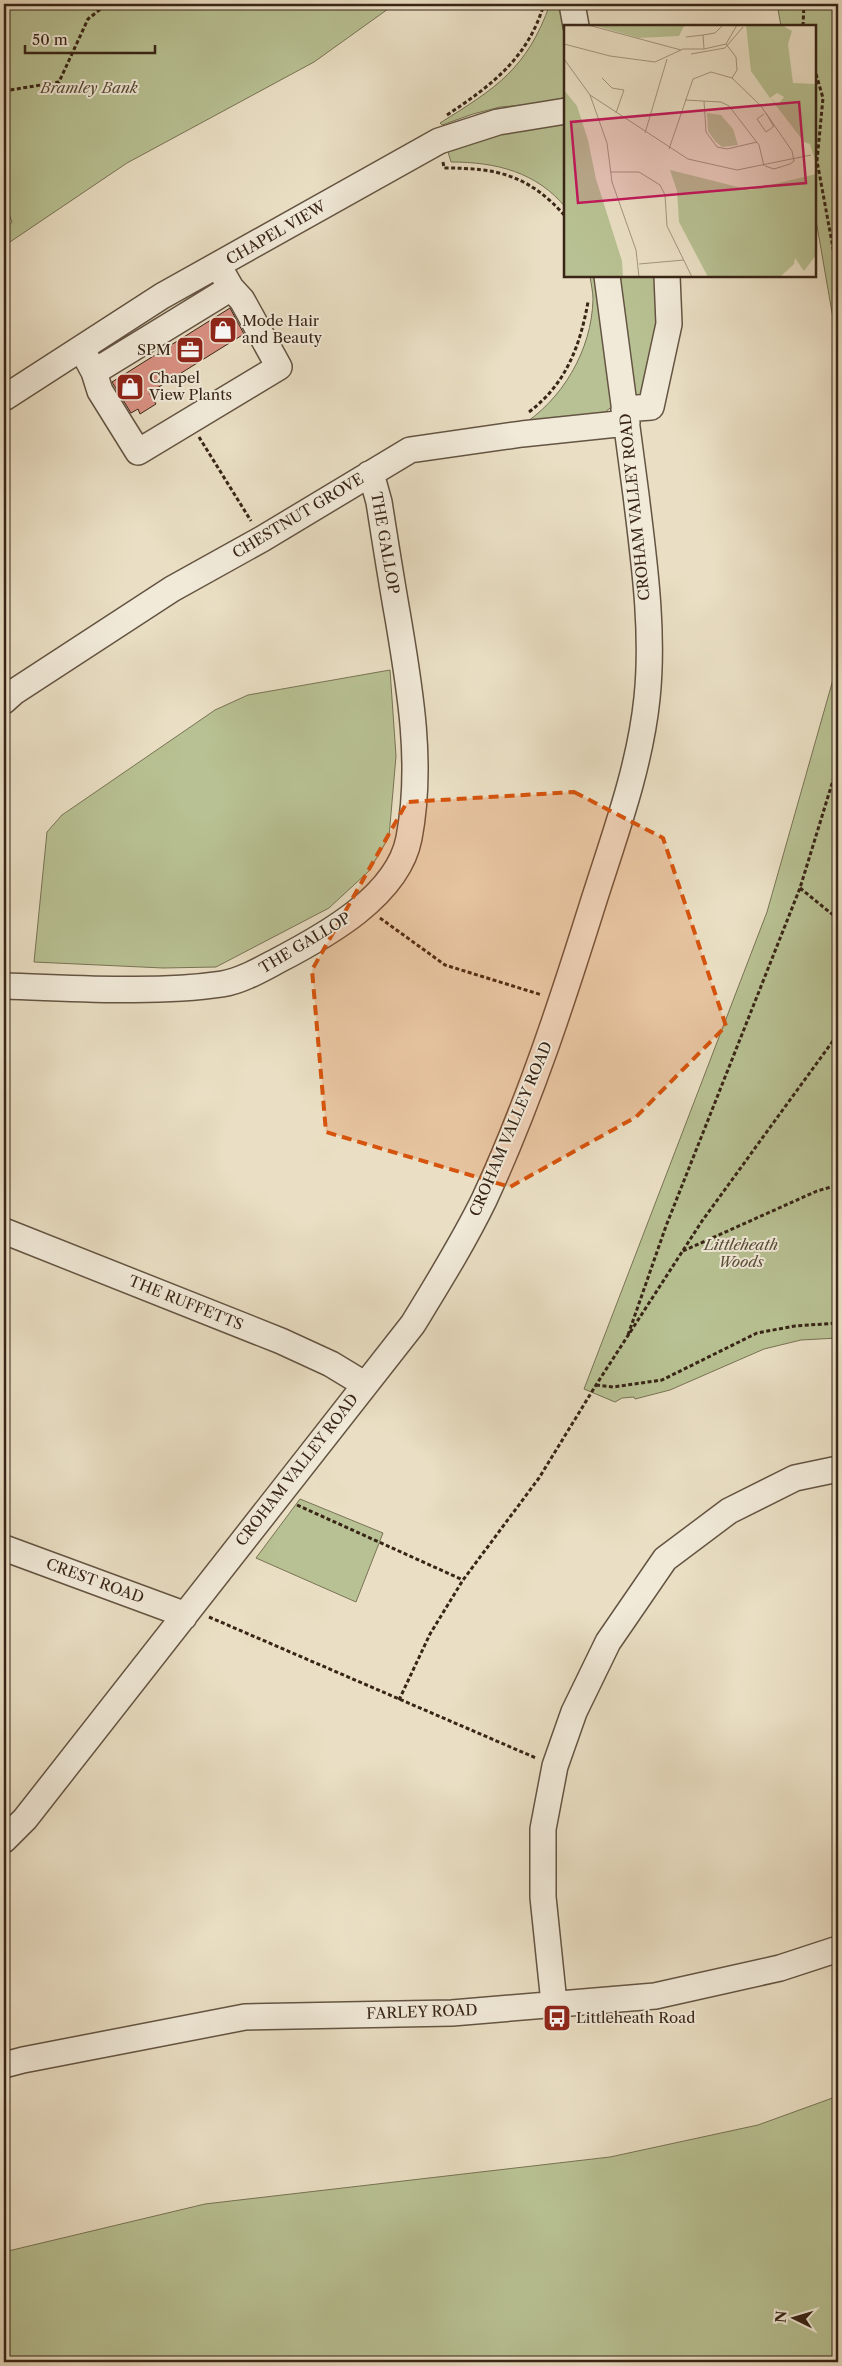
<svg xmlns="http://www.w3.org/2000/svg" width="842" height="2366" font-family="'Libre Caslon Text',serif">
<rect width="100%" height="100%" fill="#eadfc4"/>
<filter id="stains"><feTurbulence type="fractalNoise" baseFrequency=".004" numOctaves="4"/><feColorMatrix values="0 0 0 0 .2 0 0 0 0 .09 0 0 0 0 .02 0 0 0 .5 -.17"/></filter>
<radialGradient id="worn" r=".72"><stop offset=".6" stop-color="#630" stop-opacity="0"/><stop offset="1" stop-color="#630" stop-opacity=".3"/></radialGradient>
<!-- green -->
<path fill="#b8c193" stroke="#787354" d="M4,4H395L314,62L127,163L4,246V232L12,222L4,201Z
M550,4H561L566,37V94L559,102L500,107L473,114L442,125L440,123C496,88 527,69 550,4Z
M777,4H838V347L816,220V26H781Z
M561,124L566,126V208C537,172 496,162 451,162L446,145L495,133Z
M590,276H598L614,405L600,416L519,427C562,401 592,350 593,299C593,292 591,284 590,276Z
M618,276H659L660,322L646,400L636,402Z
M838,662V1338L801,1340L764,1349L670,1390L635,1399L634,1397L622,1398L615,1402L584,1389L767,912Z
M390,670L396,756L389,837L369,871L329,908L216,967L163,968L34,962L47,832L62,815L215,710L248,695Z
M300,1499L383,1533L356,1602L256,1558Z
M838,2096V2362H4V2252L205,2204L610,2157L758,2125Z"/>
<!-- building -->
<path fill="#da9183" stroke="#382516" d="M230,308L244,334L149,393L156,404L140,414L138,409L131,413L112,382Z"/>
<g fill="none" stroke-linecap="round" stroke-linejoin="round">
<defs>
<path id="minor" d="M572,4L576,26
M86,357L94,372L231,288L223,274
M94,372L100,391L138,452L279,367L242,300L231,288
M4,398L162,296L439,141L498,122L566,111
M624,409L651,407L669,324L667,276
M4,701L14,692L172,589L262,539L410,450L522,434L627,423
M4,986C74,988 153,994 222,984C241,981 260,970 277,961C325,936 398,896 409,838C423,765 410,689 398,618C391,579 385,540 379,502L374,484L369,474
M4,1231L281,1341L331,1364L364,1384
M4,1548L175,1611L184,1617
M4,1840L25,1819L413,1324C438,1283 463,1243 484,1200C529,1103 562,1002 594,900C615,834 640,767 647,698C654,631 644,561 636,495C627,422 616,349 607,276
M554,2003L543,1897V1829L555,1766L574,1712L608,1642L665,1559L729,1511L795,1478L838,1469
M4,2065L23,2060L245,2017L452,2013L655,1996L780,1968L838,1949"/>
</defs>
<!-- minor casing -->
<use href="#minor" stroke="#645442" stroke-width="28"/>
<!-- path -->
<path stroke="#382516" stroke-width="3" stroke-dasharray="4 2.5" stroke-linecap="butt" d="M123,4L139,6L143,4
M803,26L804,4
M816,74L823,98L817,161L838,275
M4,91L59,82L88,19L107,4
M447,115C492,85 528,58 544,4
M443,162L444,168C498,168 529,175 566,217
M529,412C566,384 580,346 588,302
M199,437L251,521
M800,888L838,919
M380,918L445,965L542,995
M683,1251L817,1191L838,1185
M628,1335L666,1226L800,888L838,764
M596,1385L613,1387L662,1380L757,1333L795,1326L838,1323
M297,1505L463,1580
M209,1617L536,1758
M399,1700L430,1634L463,1580L539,1478L596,1385L702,1221L838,1034"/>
<!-- minor -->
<use href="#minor" stroke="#f1ead9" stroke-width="25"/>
</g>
<!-- marked area -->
<path fill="#d6540d" fill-opacity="0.2" stroke="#d6540d" stroke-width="4" stroke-dasharray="10 6" stroke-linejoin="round" d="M574,792L663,838L726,1026L636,1117L510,1187L326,1132L312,970L407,802Z"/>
<!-- icons -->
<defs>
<symbol id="shop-square" viewBox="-11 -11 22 22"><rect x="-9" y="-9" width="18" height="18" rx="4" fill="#8f2418" stroke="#f1ead9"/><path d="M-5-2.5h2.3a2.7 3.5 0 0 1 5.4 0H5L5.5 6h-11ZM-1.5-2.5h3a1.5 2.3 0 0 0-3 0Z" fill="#fff"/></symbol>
<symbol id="office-square" viewBox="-11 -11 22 22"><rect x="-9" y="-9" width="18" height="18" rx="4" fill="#8f2418" stroke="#f1ead9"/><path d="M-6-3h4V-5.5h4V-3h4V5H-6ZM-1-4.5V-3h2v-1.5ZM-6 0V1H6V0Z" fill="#fff"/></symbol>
<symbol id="bus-square" viewBox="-11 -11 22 22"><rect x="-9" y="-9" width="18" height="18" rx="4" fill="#8f2418" stroke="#f1ead9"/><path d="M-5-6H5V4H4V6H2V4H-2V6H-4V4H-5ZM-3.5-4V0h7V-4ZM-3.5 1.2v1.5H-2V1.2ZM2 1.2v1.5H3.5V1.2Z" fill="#fff"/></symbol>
</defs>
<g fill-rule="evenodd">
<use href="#shop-square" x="207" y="314" width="32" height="32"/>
<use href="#office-square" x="174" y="334" width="32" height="32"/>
<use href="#shop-square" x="114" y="371" width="32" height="32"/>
<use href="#bus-square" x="541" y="2002" width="32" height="32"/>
</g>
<g text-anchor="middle" stroke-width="4" stroke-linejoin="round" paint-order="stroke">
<!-- park labels -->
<g font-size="15" font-style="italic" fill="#584c35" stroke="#f1ead9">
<text x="89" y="93">Bramley Bank</text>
<text x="741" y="1250">Littleheath<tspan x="741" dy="17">Woods</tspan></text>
</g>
<!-- street labels -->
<g font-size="15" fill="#382516" stroke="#f1ead9">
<text transform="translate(276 233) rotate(-30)" y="5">CHAPEL VIEW</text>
<text transform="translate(635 507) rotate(-96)" y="5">CROHAM VALLEY ROAD</text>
<text transform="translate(298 516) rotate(-31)" y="5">CHESTNUT GROVE</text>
<text transform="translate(385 543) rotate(80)" y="5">THE GALLOP</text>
<text transform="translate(305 943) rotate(-31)" y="5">THE GALLOP</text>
<text transform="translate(511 1129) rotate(-67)" y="5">CROHAM VALLEY ROAD</text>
<text transform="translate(186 1303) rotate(22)" y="5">THE RUFFETTS</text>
<text transform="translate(297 1470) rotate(-52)" y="5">CROHAM VALLEY ROAD</text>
<text transform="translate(95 1581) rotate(20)" y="5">CREST ROAD</text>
<text transform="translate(422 2012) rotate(-2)" y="5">FARLEY ROAD</text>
</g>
<!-- poi labels -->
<g font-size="15" fill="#382516" stroke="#f1ead9" text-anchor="start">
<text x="242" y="326">Mode Hair<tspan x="242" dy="17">and Beauty</tspan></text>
<text x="171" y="355" text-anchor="end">SPM</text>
<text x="149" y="383">Chapel<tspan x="149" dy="17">View Plants</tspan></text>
<text x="576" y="2023">Littleheath Road</text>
</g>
</g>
<!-- overview -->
<g transform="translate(564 25)">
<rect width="252" height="252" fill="#eadfc4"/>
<path d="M29,0H130L120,1L115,11L75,13ZM182,0H218L228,6L224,19L229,58L252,59V139L246,119L240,117L207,74L214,80L220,72L213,68L206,73L187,46ZM0,65L13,81L24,115L32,154L58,236L59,252H0ZM143,88L157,90L169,104L174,120L158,122L151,116L144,106ZM106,145L186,165L252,149V230L240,246L231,233L230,239L216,252H144L115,197L113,166Z" fill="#b8c193"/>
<path fill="none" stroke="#a3957e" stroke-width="1" d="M24,0L117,25M122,12L139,10M0,19L46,31L91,37L119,24H140L162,19L173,0M162,19L172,32L173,45L168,53L197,81L228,126L230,136L226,139L210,144L201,141M140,24L139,10L151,8L159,0M127,29L161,23L179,2M0,34L26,70L124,134L173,145L247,130M38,53L48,63L60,65L52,88M26,70L43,118L48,157L72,225L75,252M121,75L157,77L165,81L195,120L200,141M140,76L142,107L153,122L163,124L193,117M202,88L210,102M200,89L193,94L202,107L209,102M81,108L103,34M105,124L129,54L147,47L168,53M47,147H75L96,160L101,170L103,201L128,252M75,239L120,235"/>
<path fill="#c2185b" fill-opacity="0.15" stroke="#c2185b" stroke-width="2.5" d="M235,77L242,158L14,178L7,97Z"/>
<rect width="252" height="252" fill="none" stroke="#382516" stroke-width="2.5"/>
</g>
<!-- margin -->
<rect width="842" height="2366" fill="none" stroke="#eadfc4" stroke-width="20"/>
<rect x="5" y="5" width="832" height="2356" fill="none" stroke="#382516" stroke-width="2.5"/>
<rect x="10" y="10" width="822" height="2346" fill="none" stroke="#382516"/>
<!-- north arrow -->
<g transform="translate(794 2318) rotate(275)" stroke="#f1ead9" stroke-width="4" paint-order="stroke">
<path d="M0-4L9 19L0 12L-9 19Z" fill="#382516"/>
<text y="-8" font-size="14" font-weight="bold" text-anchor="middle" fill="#382516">N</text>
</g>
<!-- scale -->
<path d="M25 45v8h130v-8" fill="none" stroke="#382516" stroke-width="2.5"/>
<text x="32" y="45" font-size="15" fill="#382516" stroke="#f1ead9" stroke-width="4" paint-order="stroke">50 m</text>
<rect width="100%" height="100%" filter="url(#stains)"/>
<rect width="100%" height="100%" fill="url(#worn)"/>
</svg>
